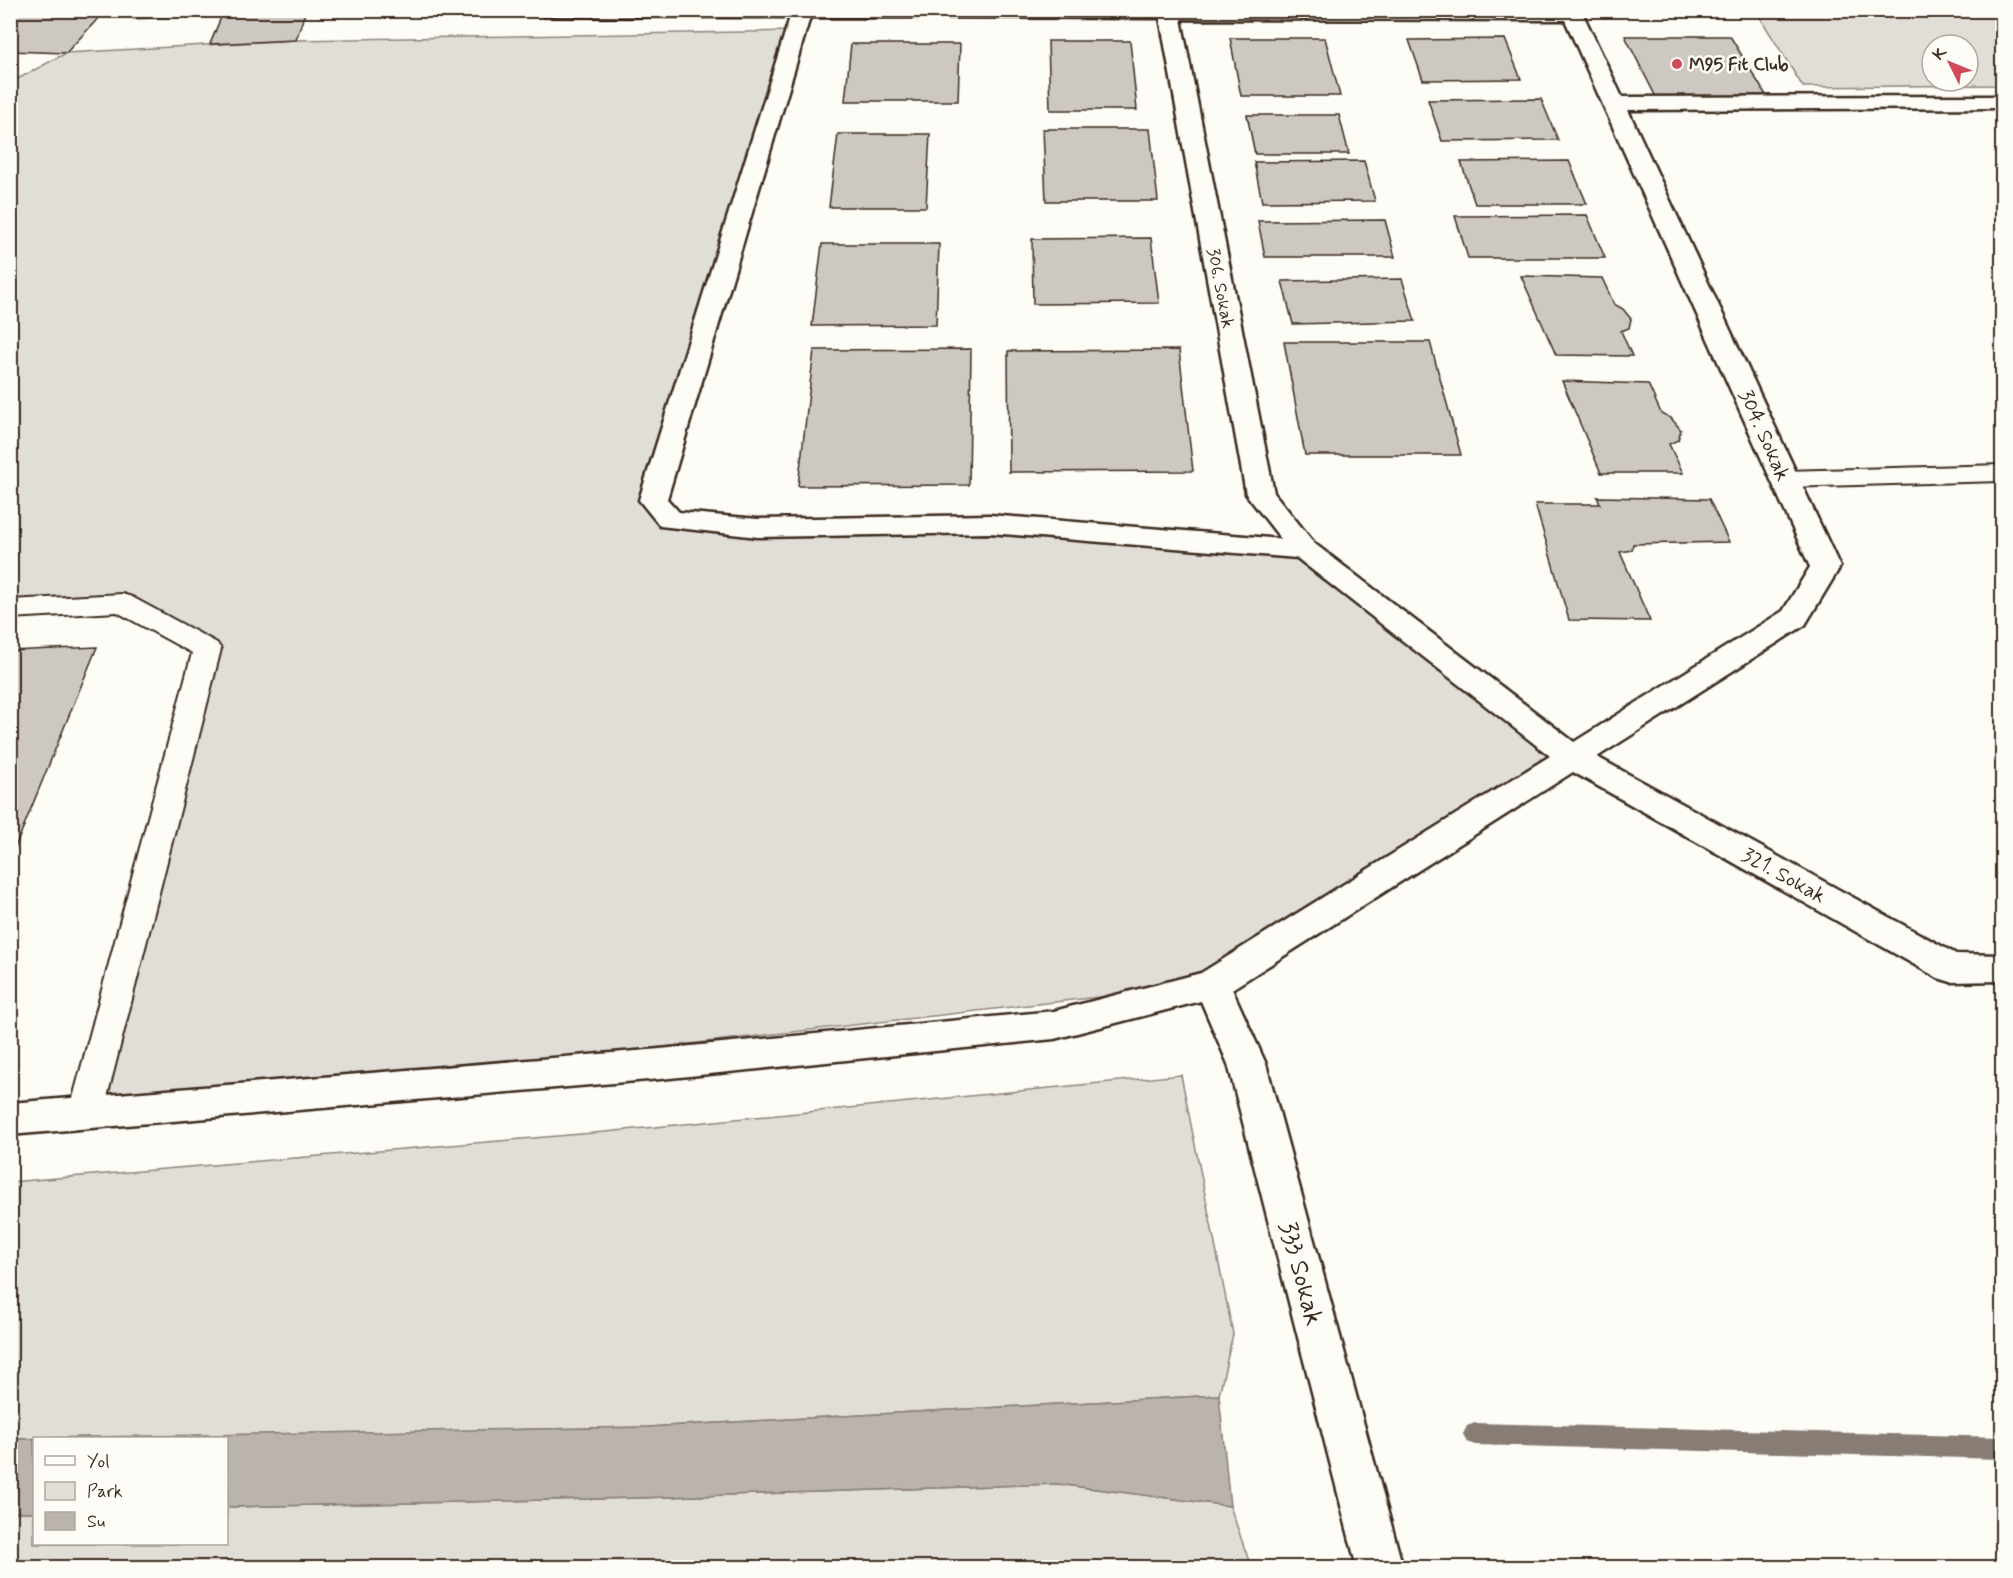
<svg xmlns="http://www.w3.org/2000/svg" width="2013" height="1578" font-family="Mynerve,sans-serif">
<rect width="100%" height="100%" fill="#fdfcf7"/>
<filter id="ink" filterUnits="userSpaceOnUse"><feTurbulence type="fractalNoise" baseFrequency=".0167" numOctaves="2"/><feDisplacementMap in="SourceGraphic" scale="12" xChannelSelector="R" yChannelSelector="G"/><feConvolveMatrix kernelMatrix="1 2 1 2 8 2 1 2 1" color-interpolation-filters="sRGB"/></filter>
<g filter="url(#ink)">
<!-- green -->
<path fill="#e1ded7" stroke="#8e847a" stroke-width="1.5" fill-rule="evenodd" d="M1756,11H2002V85L1803,87ZM1932,45H1968V81H1932Z
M796,31L653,500L669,520L1305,550L1572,757L1212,984L86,1113L207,649L122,603L11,607L10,83L66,53L296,40Z
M1181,1075L1233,1334L1219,1395L648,1427L11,1439L10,1182L605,1132Z
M1057,1484L1230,1506L1251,1567L11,1568L10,1512H34V1544H226L227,1507L637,1498Z"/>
<!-- water -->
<path fill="#bbb4ad" stroke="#887d74" stroke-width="1.5" d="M139,11V10L187,11L185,17L134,19Z
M1219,1395L1230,1506L1057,1484L637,1498L227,1507L226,1438H38L648,1427Z
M11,1439H34V1512H11Z"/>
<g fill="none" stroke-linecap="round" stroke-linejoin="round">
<!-- stream -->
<path fill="#887d74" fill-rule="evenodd" d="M1475,1423L2002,1437V1459L1475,1445L1467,1442L1463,1434L1467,1426Z"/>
</g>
<!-- building -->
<path fill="#cdc8c2" stroke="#3b2a1e" stroke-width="1.5" d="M22,10H106L66,53L10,51V21Z
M224,10H306L296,40L210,44Z
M1625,36H1730L1769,100L1658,101Z
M1230,38H1325L1340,96H1241Z
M1505,39L1521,79L1423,80L1409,40Z
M1048,41H1130L1137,110H1050Z
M851,44H960L958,101H845Z
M1541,99L1558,140L1442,141L1428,100Z
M1247,115H1339L1349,154H1255Z
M1043,129H1150L1158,201H1046Z
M838,134H930L926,207H829Z
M1364,161L1375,201L1262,202L1254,162Z
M1569,161L1587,204H1475L1461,162Z
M1587,215L1605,258H1468L1455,216Z
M1385,220L1395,257H1265L1258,221Z
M1151,238L1159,303L1033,304L1032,239Z
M822,244H939L936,325L812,326Z
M1521,276L1602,278L1614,304L1623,309L1631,319L1629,328L1621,331L1632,356L1556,355Z
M1402,279L1415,321L1293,324L1282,281Z
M1284,342H1430L1461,455H1305Z
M971,349L969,485L798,486L814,350Z
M1179,350L1193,471L1009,472L1008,351Z
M1562,381L1648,384L1661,413L1671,418L1681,430L1678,440L1669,444L1683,473H1601Z
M1597,497L1709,499L1729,542L1633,544L1632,550L1620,552L1650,621L1569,620L1535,504H1600Z
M97,647L10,860V651Z"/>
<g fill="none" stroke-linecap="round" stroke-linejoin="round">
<defs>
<path id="lane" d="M2002,465V481L1785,487L1776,484L1772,479L1776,474L1785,471Z
M122,594L132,597L217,643L221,649L103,1113L98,1123L86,1127L74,1123L69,1113L192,653L117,612L10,618V600Z"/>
<path id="street" d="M535,10H1581L1622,97L2002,96V108L1628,110L1840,567L1805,625L1597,757L1956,954L2002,955V981L1951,982L1938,978L1573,772L1232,989L1266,1064L1403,1568H1357L1228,1064L1201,1001L1054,1039L660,1079L10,1135V1103L660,1049L1054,1011L1201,973L1550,756L1297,558L990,533L758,537L660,526L639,500L790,17L545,16L538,14ZM810,17L1160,18L1246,494L1281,539L990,515L758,519L679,512L667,499ZM1181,19L1565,20L1810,567L1783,611L1574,742L1315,544L1274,493Z"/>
</defs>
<!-- lane casing -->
<use href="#lane" stroke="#3b2a1e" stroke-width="4"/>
<!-- street casing -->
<use href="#street" stroke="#3b2a1e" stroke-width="5"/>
<!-- lane -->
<use href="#lane" fill="#fdfcf7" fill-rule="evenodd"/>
<!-- street -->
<use href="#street" fill="#fdfcf7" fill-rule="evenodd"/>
</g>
</g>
<!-- markers -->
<circle fill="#d1495b" stroke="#fdfcf7" stroke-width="2" cx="1677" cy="64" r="6"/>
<g text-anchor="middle" stroke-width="5" stroke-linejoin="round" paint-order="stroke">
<!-- far-poi labels -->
<g font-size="18" font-weight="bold" fill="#3b2a1e" stroke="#fdfcf7" text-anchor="start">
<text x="1689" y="70">M95 Fit Club</text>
</g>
<!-- far-street labels -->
<g font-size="18" fill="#3b2a1e" stroke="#fdfcf7">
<text transform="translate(1221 288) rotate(79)" y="6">306. Sokak</text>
</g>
<!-- street labels -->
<g font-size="21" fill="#3b2a1e" stroke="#fdfcf7">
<text transform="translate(1765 435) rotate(66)" y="7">304. Sokak</text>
<text transform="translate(1784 875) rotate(29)" y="7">321. Sokak</text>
</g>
<!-- near-street labels -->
<g font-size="26" fill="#3b2a1e" stroke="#fdfcf7">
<text transform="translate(1302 1273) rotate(75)" y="9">333 Sokak</text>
</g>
</g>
<!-- margin -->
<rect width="2013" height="1578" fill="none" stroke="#fdfcf7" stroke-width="36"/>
<rect x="18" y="18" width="1977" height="1542" fill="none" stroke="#3b2a1e" stroke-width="2" filter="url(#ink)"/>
<!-- legend -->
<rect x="33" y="1437" width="195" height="108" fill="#fdfcf7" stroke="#afa8a0" stroke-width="1.5"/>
<rect x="45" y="1456" width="30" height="9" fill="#fdfcf7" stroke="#afa8a0" stroke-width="1.5"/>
<text x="87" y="1467" font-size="18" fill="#3b2a1e">Yol</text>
<rect x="45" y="1482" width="30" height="18" fill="#e1ded7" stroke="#afa8a0" stroke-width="1.5"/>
<text x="87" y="1497" font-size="18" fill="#3b2a1e">Park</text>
<rect x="45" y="1512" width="30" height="18" fill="#bbb4ad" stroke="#afa8a0" stroke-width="1.5"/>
<text x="87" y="1527" font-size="18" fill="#3b2a1e">Su</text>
<!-- north arrow -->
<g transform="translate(1950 63) rotate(313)"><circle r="28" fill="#fdfcf7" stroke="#afa8a0" stroke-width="1.5"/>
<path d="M0-4.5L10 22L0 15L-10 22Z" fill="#d1495b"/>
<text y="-9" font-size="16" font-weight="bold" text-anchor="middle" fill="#3b2a1e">K</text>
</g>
</svg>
